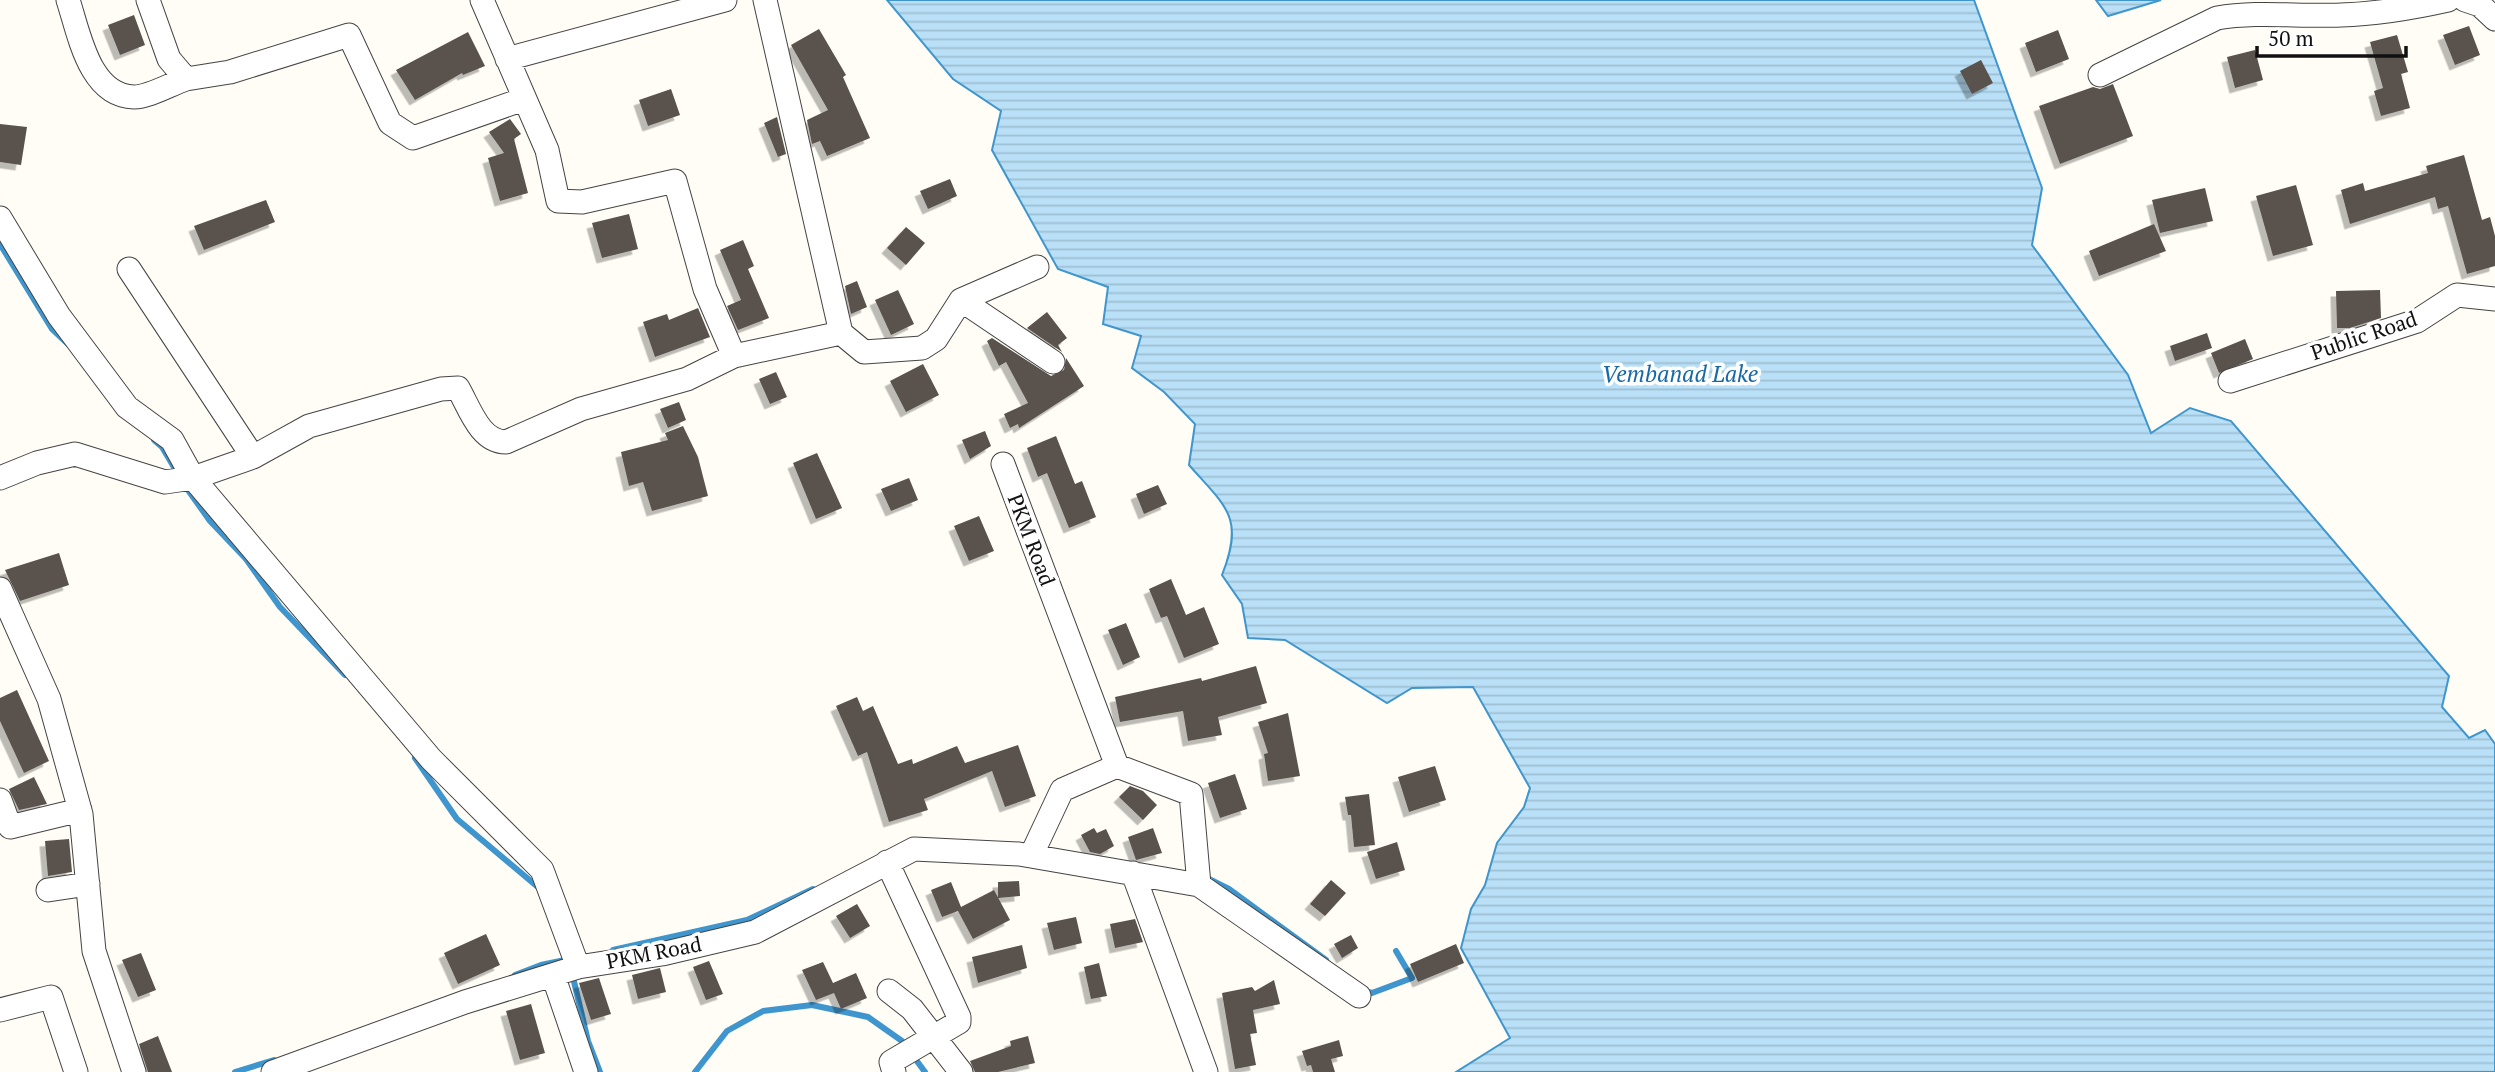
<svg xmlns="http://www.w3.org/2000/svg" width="2495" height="1072" font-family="'PT Serif',serif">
<defs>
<pattern id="water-rules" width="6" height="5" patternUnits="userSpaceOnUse" patternTransform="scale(1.75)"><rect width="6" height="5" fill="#b9e0f7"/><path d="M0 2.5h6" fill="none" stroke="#9ebfd3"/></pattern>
<filter id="shadow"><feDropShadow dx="-5.5" dy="5.5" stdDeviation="0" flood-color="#0004"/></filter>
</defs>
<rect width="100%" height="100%" fill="#fffdf5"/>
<!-- water -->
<path fill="url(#water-rules)" stroke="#3f96cf" stroke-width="2" d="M887,0H1974L2042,188L2032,245L2128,375L2151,433L2190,408L2231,421L2449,676L2442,707L2469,738L2485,730L2495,744V1072H1456L1510,1038L1461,948L1471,909L1485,885L1497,843L1524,807L1530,788L1473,687L1412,688L1387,703L1285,640L1248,638L1242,604L1222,575C1245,517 1226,507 1189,465L1195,424L1164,392L1132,368L1141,336L1103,324L1108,287L1058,269L992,150L1001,111L953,79Z
M2096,0H2161L2108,16Z"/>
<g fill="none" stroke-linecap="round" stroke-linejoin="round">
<!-- stream -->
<path stroke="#3f96cf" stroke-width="6" d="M0,244L52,329L68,344
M154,440L162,447L178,474
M183,483L210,521L246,559L280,607L345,675
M415,758L457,819L539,888
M1207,878L1229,889L1326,960
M613,950L747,920L813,889
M572,973L588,1041L600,1072
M515,975L541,965L565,960
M1365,991L1372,993L1412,978L1396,951
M235,1072L274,1060
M695,1072L727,1031L763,1011L812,1005L868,1017L902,1041L925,1072"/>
</g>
<!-- building -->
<path fill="#5a524d" filter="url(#shadow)" d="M134,15L145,45L120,55L108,25Z
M2469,26L2480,55L2455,65L2443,35Z
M819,29L846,75L843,77L870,138L827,156L820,141L812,144L807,120L828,110L791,45Z
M2058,30L2069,59L2036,72L2025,43Z
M468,32L485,66L463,75L462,73L415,100L396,70Z
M2397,35L2408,72L2401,74L2410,108L2381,116L2374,91L2383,88L2370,42Z
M2255,50L2263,80L2235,88L2227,57Z
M1981,60L1993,83L1972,94L1960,71Z
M2113,84L2133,136L2060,164L2039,106L2093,87L2100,89Z
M671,89L680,115L648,126L639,100Z
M777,117L786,154L778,157L764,123Z
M510,119L521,134L514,139L528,193L500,201L488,158L504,153L489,132Z
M0,124L27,127L21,165L0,162Z
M2464,155L2482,220L2490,217L2495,236V266L2467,274L2448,206L2438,209L2435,197L2350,224L2341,190L2363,183L2365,191L2428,173L2426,166Z
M950,179L957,196L928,209L920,191Z
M2296,185L2313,245L2273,256L2256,196Z
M2205,188L2213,221L2160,233L2152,200Z
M266,200L275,222L204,250L194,226Z
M629,214L638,249L602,258L592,223Z
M2154,224L2166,251L2099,276L2089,251Z
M906,227L925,243L906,265L887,248Z
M743,240L754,266L748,269L769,318L738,330L727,306L741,300L720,250Z
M857,281L867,307L851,314L845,286Z
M898,290L914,324L891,335L875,300Z
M2380,290L2381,318L2350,328H2337L2336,291Z
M698,308L710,337L655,357L643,322L667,314L669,320Z
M1047,312L1067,338L1058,345L1062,352L1027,328Z
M2207,333L2212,348L2175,361L2170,346Z
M992,338L1051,376L1064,370L1066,358L1084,386L1019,428L1018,424L1010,428L1004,414L1028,403L1006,362L999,366L987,341Z
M2245,339L2253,359L2219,373L2211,353Z
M923,364L939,395L906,412L890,381Z
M776,372L787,397L770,404L759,379Z
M679,402L686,420L668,428L660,409Z
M683,426L698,457L708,496L652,511L643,482L629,486L621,452L668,440L665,433Z
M985,431L991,446L970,459L962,440Z
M1056,436L1075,484L1082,481L1096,517L1069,528L1047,473L1038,477L1027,448Z
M817,453L842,508L816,519L793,463Z
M909,478L918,500L891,511L881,489Z
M1158,485L1167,504L1144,514L1136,494Z
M979,516L994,551L969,561L954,526Z
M59,553L69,585L20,601L5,570Z
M1171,579L1186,615L1204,607L1219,644L1184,658L1167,616L1161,618L1149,589Z
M1126,623L1140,657L1123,665L1108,630Z
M1256,666L1267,703L1218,717L1222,735L1188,741L1183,711L1120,722L1115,697L1201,678L1202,681Z
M17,690L49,761L24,773L0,721V698Z
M857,697L863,711L873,706L898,764L912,759L913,764L957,746L965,763L1018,745L1036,796L1005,807L992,771L924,799L928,810L889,822L867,752L858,756L836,706Z
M1288,713L1300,776L1268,781L1264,754L1268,753L1258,722Z
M1435,766L1446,800L1409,812L1398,777Z
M1235,774L1247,809L1220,818L1208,783Z
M34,777L47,804L19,810L9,789Z
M1130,786L1143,791L1157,805L1143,820L1119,797Z
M1369,794L1375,845L1354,847L1351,815H1348L1345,797Z
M1094,828L1097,833L1106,829L1114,846L1100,854L1090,852L1081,835Z
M1153,828L1162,853L1136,860L1128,837Z
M69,839L72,872L48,876L45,841Z
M1397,842L1405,870L1376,879L1367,852Z
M1331,880L1346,893L1325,916L1310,904Z
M1019,881L1020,896L998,898V882Z
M951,882L961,907L994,890L1010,920L973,939L958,911L942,917L931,890Z
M857,904L870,926L850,938L836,916Z
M1076,917L1082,943L1054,950L1047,923Z
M1135,919L1143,942L1115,948L1110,924Z
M486,934L500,965L458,984L444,953Z
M1351,935L1358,948L1342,958L1334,944Z
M1456,944L1464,963L1418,982L1410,964Z
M1022,945L1027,968L978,983L972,957Z
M141,953L156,990L138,997L122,960Z
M709,961L723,994L706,1000L693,967Z
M823,962L833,983L856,973L867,998L841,1009L834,993L816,1000L802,970Z
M1099,963L1107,996L1091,999L1084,967Z
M660,968L666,992L638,999L632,975Z
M599,978L611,1014L591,1020L579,983Z
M1274,980L1280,1004L1253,1010L1257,1033L1250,1034L1256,1065L1235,1069L1222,993L1252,987L1255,991Z
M531,1004L545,1053L520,1060L506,1011Z
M158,1036L172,1072H148L139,1044Z
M1028,1036L1035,1063L998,1072H975L970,1061L1011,1046L1010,1041Z
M1339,1040L1343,1056L1331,1059L1335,1072H1313L1311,1065L1307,1066L1302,1051Z"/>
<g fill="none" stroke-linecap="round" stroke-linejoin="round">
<defs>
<path id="minor" d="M68,0C79,33 89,96 134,97C149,97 171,84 186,79
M148,0L169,59L186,79L230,72L349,35L390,123L413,138L524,99
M765,0L841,333
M2465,0L2480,5L2495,19
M507,59L725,0
M2100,75L2217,18C2258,11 2300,17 2341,15C2378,14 2412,8 2448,0
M0,218L59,316L127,407L172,440L193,478L431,759L542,870L578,967
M129,269L253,457
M961,300L1053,362
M734,356L841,333L864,352L922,348L936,339L961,300L1037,267
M2230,381L2417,321L2457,295L2495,299
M1003,464L1117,766L1062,790L1031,856
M0,478L37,463L75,454L165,482L193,478L253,457L309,426L441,389L458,388C470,409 480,442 506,442L581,409L687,379L734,356L705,289L675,181L582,202L558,201L547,150L482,0
M0,589L49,699L81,814L94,951L134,1072
M1117,766L1191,794L1199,885
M0,800L10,827L80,810
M887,862L959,1017V1022L891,1062L894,1072
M1133,873L1206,1072
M48,890L88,884
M553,975L586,1072
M889,991L912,1009L961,1072
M0,1010L51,997L76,1072
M273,1072L465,1002L578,967L662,954L755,932L914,849L1019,854L1199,885L1359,996"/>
</defs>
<!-- minor casing -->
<use href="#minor" stroke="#444" stroke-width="25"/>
<!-- minor -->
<use href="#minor" stroke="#fff" stroke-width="23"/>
</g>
<g text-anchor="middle" stroke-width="7" stroke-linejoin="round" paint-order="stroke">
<!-- street labels -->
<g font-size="21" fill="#111" stroke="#fff">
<text transform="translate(2364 336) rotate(-19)" y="7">Public Road</text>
<text transform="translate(1031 540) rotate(69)" y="7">PKM Road</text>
<text transform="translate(654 953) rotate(-11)" y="7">PKM Road</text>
</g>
<!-- water labels -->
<g font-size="23" font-style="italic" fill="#1768a6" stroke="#fff">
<text x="1680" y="382">Vembanad Lake</text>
</g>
</g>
<!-- scale -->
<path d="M2257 46v10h149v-10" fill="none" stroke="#111111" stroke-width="3.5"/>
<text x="2268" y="46" font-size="21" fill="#111111" stroke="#ffffff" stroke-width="5" paint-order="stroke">50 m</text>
</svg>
